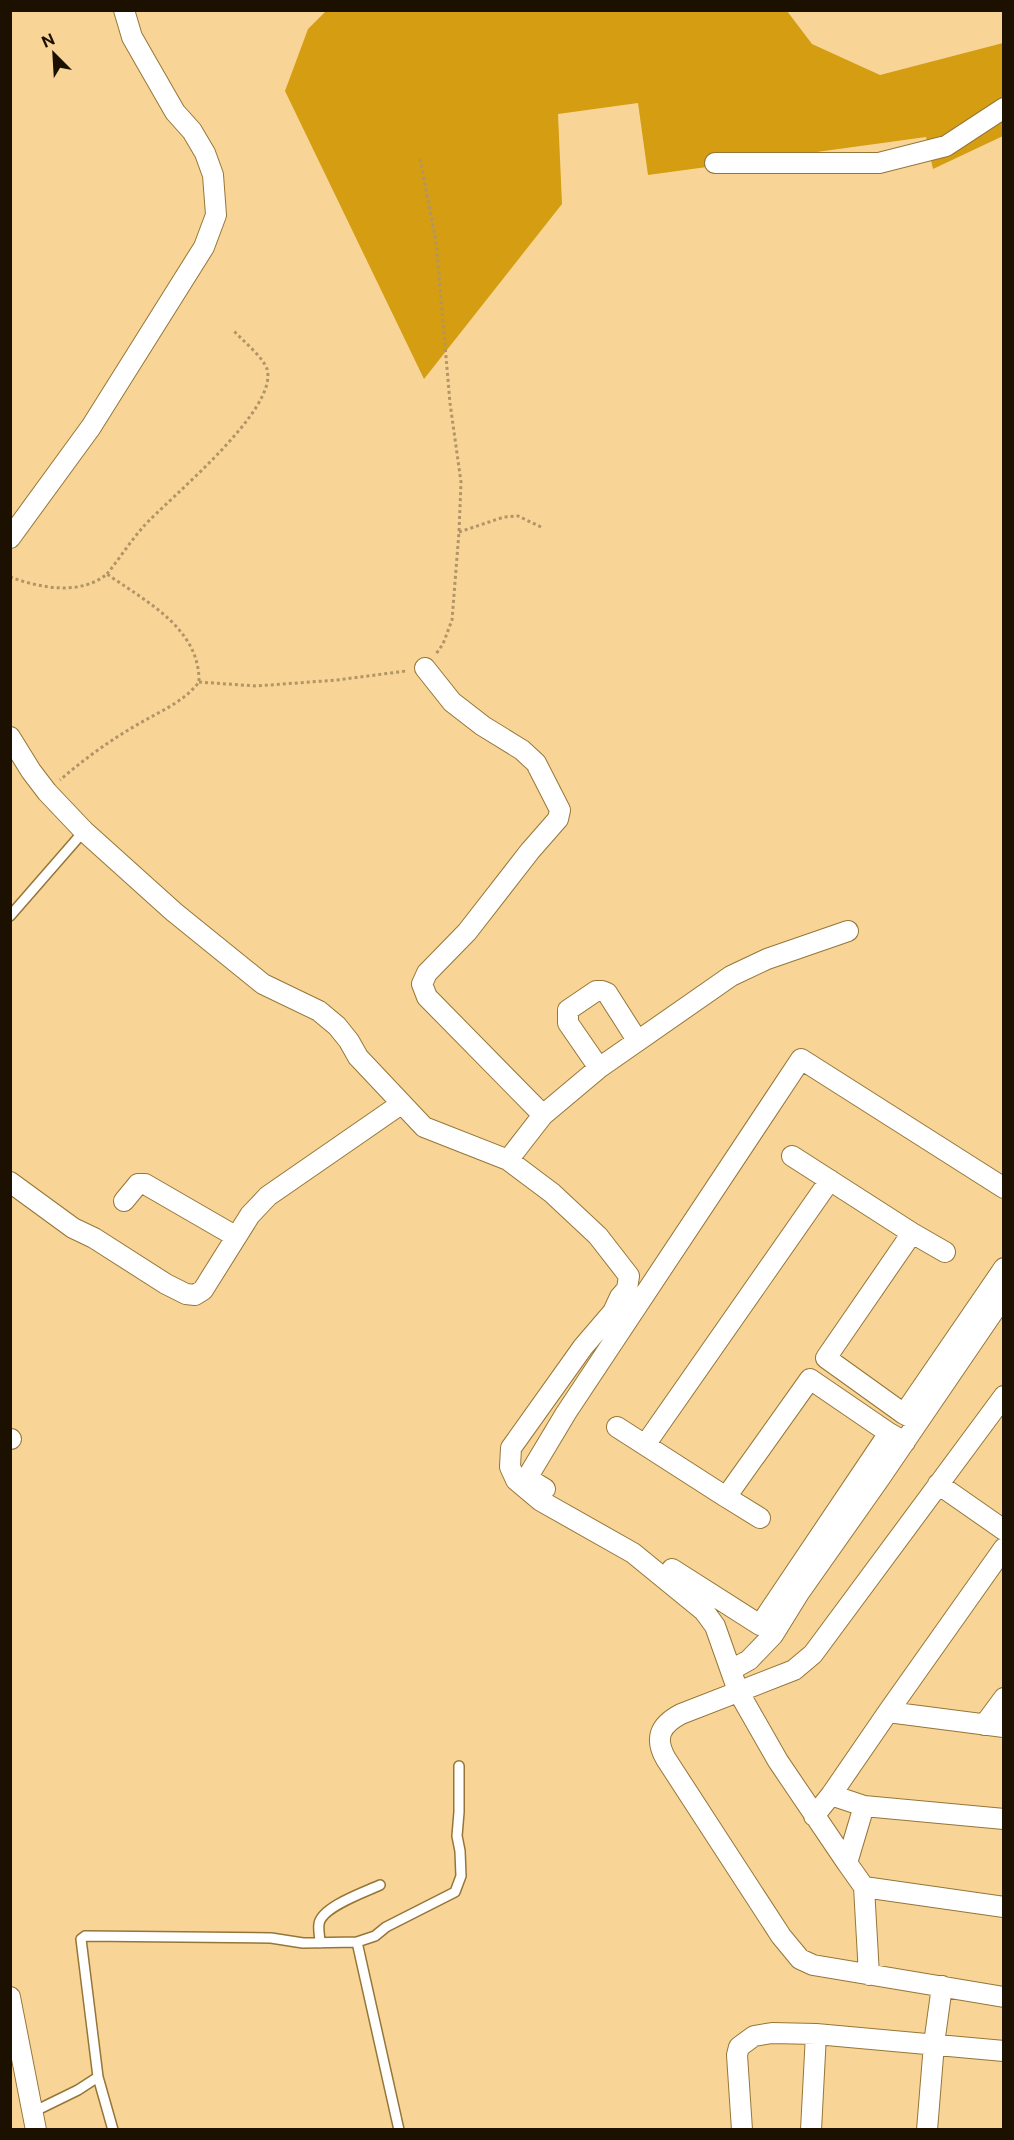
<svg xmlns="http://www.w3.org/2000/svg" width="1014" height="2140" font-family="'Public Sans',sans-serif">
<rect width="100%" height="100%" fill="#f8d596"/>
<!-- forest -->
<path fill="#d49d12" d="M326,11H787L812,44L880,75L1003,43V136L933,169L926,137L648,175L638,103L558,114L562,204L424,379L285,91L308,29Z"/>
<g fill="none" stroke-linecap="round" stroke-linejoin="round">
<defs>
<path id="service" d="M10,916L84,831
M357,1942L399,2130
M320,1943C320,1937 318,1930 319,1924C321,1907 365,1892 380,1885
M98,2077L113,2130
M33,2112L78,2090L98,2077L81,1939L85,1936L271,1938L303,1943L357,1942L375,1936L386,1927L455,1892L461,1876L460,1851L457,1836L459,1812V1766"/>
<path id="minor" d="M715,163H879L946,146L1004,108
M10,538L91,427L204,247L216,215L213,175L205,153L192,131L175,112L148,65L132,37L124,10
M425,668L452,702L483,726L522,750L536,763L560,810L558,819L530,851L467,932L427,973L422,984L427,997L543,1115
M10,737L31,771L47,792L84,831L174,912L263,984L319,1011L337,1026L349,1041L358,1057L424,1127L508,1160L552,1193L598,1236L629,1276L627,1289L620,1297L613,1312L583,1347L511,1448L510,1467L516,1480L541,1501L633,1553L704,1611L715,1626L738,1691L778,1761L847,1863
M599,1068L568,1023V1010L596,991H602L607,993L637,1040
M792,1156L912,1233L826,1358L904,1414
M508,1160L543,1115L599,1068L731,976L767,959L848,931
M10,1182L73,1228L94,1238L166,1284L186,1294L195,1295L203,1290L250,1215L268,1196L401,1104
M124,1201L138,1184H145L235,1236
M912,1233L945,1252
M1004,1396L813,1654L794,1670L681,1714C660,1725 654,1738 666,1759L781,1936L800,1959L813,1965L1004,1997
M916,1420L904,1414L1004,1268
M617,1427L726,1497L810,1379L889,1433
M10,1439H11
M645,1445L830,1180
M938,1484L1004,1530
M545,1489L527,1478L566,1413L801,1059L1004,1188
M726,1497L760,1518
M672,1569L760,1625L889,1433L905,1442
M731,1670L749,1660L773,1635L799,1593L880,1478L1004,1296
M888,1712L1004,1727
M984,1725L1004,1698
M831,1795L864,1806L1004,1819
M864,1806L847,1863L864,1887L1004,1907
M814,1816L831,1795L888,1712L1004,1548
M864,1887L869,1975
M10,1997L36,2130
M742,2130L737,2055L739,2047L754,2036L772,2033L816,2034L1004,2051
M811,2130L816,2034
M927,2130L934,2044L942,1986"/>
</defs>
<!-- service casing -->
<use href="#service" stroke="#967638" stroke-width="12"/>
<!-- minor casing -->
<use href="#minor" stroke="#967638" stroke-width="22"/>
<!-- path -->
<path stroke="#b19566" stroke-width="3" stroke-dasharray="3 3" stroke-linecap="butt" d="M420,159L436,241L450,403L461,482L459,532L452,620L443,644L436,654
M459,532L504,517L518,516L541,527
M107,574C119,559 130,542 143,527C169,498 279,410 267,369C263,357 243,341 234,331
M10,577C41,588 80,596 107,574C145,601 200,628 199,682C183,703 158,712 135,726C109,741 83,760 60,780
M199,682L256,686L337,680L406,671"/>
<!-- service -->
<use href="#service" stroke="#fff" stroke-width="9"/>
<!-- minor -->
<use href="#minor" stroke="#fff" stroke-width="20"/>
</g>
<!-- border -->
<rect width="1014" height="2140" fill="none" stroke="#1c1000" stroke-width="24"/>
<!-- north arrow -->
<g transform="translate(54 54) rotate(336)" stroke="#f8d596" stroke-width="4.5" paint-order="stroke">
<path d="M0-4.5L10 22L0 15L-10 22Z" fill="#1c1000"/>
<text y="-9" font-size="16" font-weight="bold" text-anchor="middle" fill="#1c1000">N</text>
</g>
</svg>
